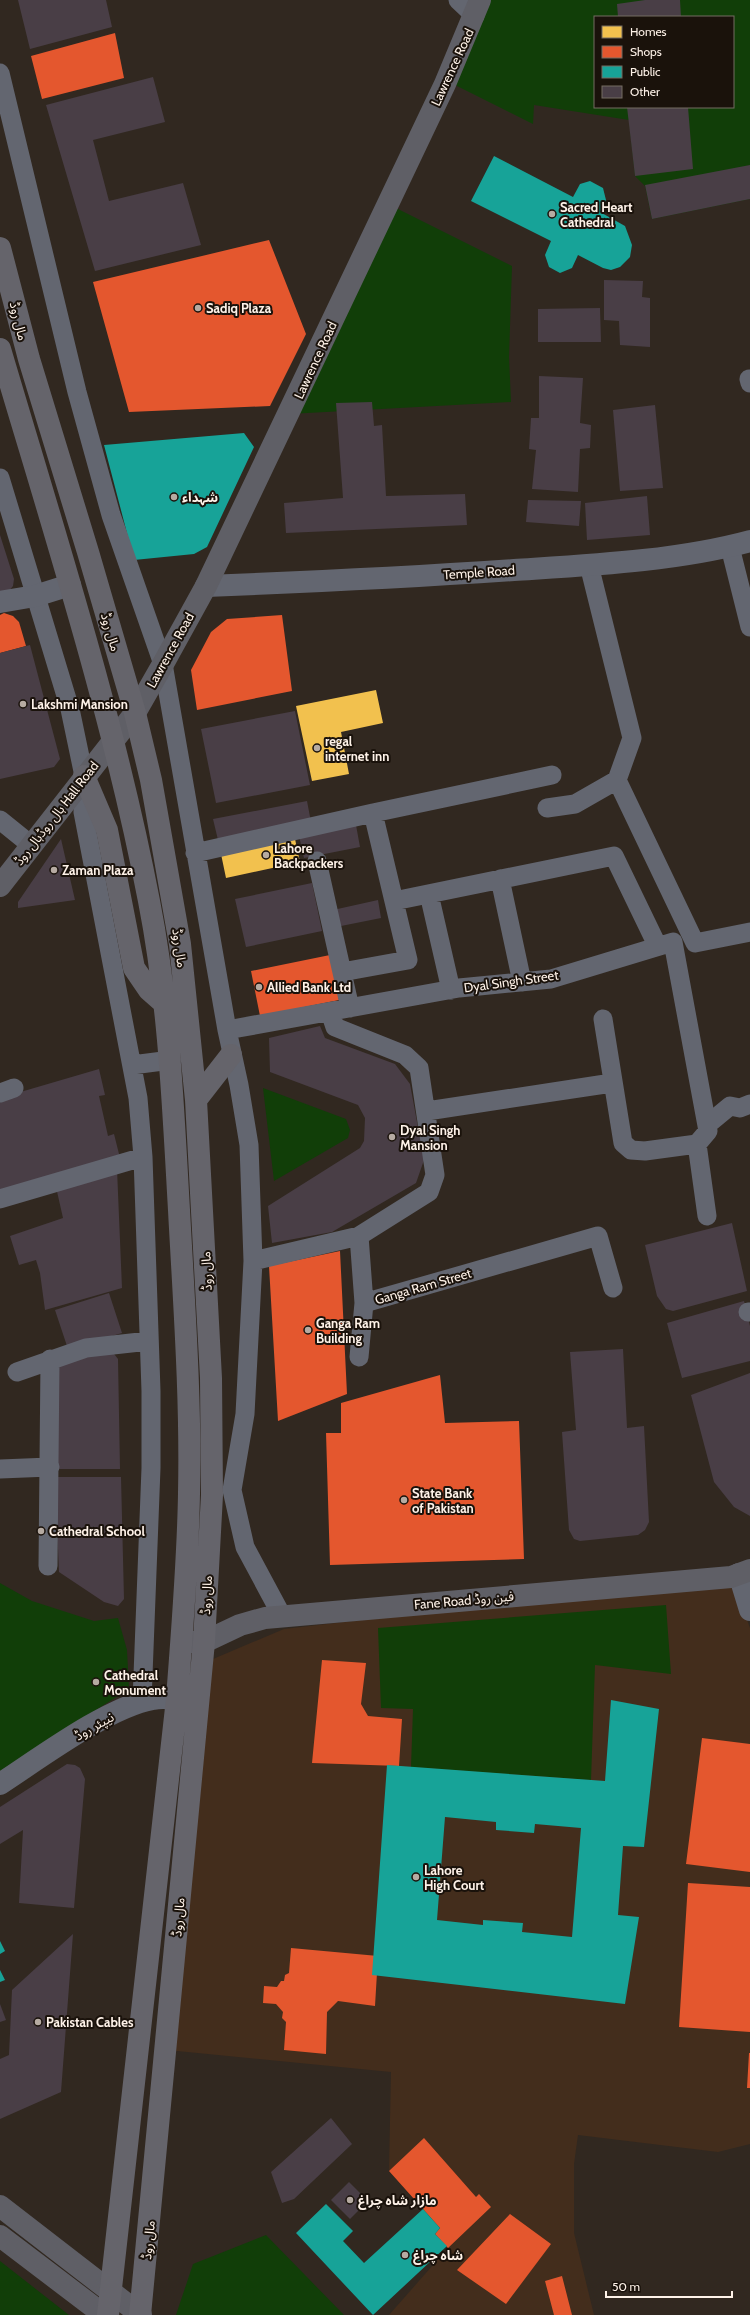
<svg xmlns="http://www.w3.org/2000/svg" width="750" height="2315" font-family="Cabin,'Noto Sans Arabic',sans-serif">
<rect width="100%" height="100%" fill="#312820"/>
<!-- built -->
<path fill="#432d1c" d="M731,1577L750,1628V2144L718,2152L578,2135L574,2164V2233L594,2315H389L448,2248L440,2228L389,2171L391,2072L167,2050L213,1659L284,1629Z"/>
<!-- green -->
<path fill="#113e08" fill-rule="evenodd" d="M466,0H750V199L652,219L645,186L635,176L629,120L534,105L533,124L447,81ZM595,17H733V107H595Z
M388,204L512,266L509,357L511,402L289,414Z
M263,1088L346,1119L350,1130L348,1138L274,1181Z
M0,1583L32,1601L94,1621L118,1618L127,1650L129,1689L0,1771Z
M666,1605L671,1674L595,1665L591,1780L411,1767L413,1709L381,1708L378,1628Z
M266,2235L344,2315H176L193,2264Z
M0,2261L69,2315H0Z"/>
<!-- homes -->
<path fill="#f2c14e" d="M376,690L383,723L341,732L349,774L312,781L296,706Z
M295,839L300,862L226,878L221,854Z"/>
<!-- shops -->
<path fill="#e4572e" d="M115,33L124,78L42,99L31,56Z
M269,240L306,334L270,406L129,412L93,282Z
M4,613L13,616L19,622L26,646L0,653V615Z
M282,615L292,691L197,710L191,670L211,632L227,619Z
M330,955L339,1000L260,1016L251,971Z
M340,1251L347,1394L278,1421L269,1266Z
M440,1375L445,1423L519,1421L524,1559L330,1565L326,1433H341V1403Z
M322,1660L366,1663L361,1704L368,1716L402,1719L399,1766L312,1763Z
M702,1738L750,1744V1872L686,1864Z
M688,1883L750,1887V2032L679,2027Z
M291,1948L378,1956L375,2006L338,2001L327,2012L326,2054L284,2050L286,2022L282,2018L283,2012L276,2004L263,2003L264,1986L277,1987L281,1981H284L285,1975L289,1973Z
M749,2053H750V2088H747Z
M424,2138L476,2197L479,2194L491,2207L448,2248L435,2234L440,2228L389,2171Z
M510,2214L551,2244L506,2304L457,2270Z
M562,2276L572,2315H554L545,2281Z"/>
<!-- public -->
<path fill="#17a398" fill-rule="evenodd" d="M494,156L573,197L580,184L590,181L603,188L606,200L600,212L625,226L632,245L630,257L620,267L611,270L603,268L578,255L572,268L560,273L549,267L545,255L551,241L471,201Z
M244,433L254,447L207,547L194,554L134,560L104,445Z
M611,1700L659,1709L644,1847L623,1846L618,1915L639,1917L625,2004L372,1975L387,1765L605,1781ZM445,1817L496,1822V1830L534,1833L535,1824L581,1828L572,1937L522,1932L523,1923L483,1920V1925L437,1920Z
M0,1941L5,1951L0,1954Z
M0,1970L5,1980L0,1982Z
M326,2204L353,2231L343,2241L364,2263L423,2209L440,2228L435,2234L447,2246L373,2315L296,2233Z"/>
<!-- building -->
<path fill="#493e46" d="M18,0H106L112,27L30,49Z
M645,0H680L681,17H618L617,4Z
M153,77L165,122L93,140L109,201L183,183L201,245L95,271L46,105Z
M627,107H688L693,169L635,176Z
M750,165V199L652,219L645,185Z
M604,280L643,281L642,297L650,298V347L620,345L619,321L604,320Z
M600,308L601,342H538V309Z
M539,376L583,378L580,423L591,425L590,448L580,449L578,492L532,489L536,450L529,449L531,418H539Z
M372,402L374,426L382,425L386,496L465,494L467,525L286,533L284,503L343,498L336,403Z
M655,405L663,488L620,491L613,410Z
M647,496L650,535L587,540L585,503Z
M528,500L581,501L579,526L526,522Z
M0,535L14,579L13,586L9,591H0Z
M30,645L60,759L54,767L0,779V653Z
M295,711L310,785L216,803L201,729Z
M307,801L311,822L218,840L213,819Z
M356,825L360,847L304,858L299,836Z
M61,839L75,900L18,908V902Z
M312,883L322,931L246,947L235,899Z
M378,900L381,918L336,927L333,910Z
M320,1026L325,1038L395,1064L410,1084L424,1160L416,1183L332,1232L272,1243L268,1206L360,1148L364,1141L365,1118L358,1105L270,1072L269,1038Z
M99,1069L105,1095L99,1096L108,1136L114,1134L120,1158L0,1193V1098Z
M117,1169L122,1288L45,1310L40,1273L36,1260L19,1265L10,1236L63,1218L56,1187Z
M732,1223L747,1291L673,1311L666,1309L657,1296L645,1245Z
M109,1293L122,1333L68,1349L55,1310Z
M744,1301L750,1326V1361L682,1378L667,1323Z
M623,1349L627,1428L644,1426L649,1522L645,1530L638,1535L580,1541L574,1539L569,1530L562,1432L576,1430L570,1352Z
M111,1350L118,1359L120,1469H57L56,1365Z
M750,1373V1516L734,1507L714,1482L691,1395Z
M55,1477H121L124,1599L118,1606L104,1602L59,1572Z
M67,1764L75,1765L80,1768L85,1779L74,1908L19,1903L23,1830L0,1844V1807Z
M73,1934L61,2092L0,2119V2059L9,2055L12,1990Z
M0,2004L6,2020L0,2022Z
M331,2118L352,2144L294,2199L282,2203L271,2172Z
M349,2182L368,2201L350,2219L331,2200Z"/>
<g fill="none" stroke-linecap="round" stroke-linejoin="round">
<!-- minor -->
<path stroke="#636670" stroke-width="19" d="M458,0L475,16
M0,73L77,392L111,515L163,664L227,1030L239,1085L249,1145L253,1261L245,1414L232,1490L245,1547L282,1616
M749,379L750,383
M0,478L70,709L84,776L83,812L138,1098L143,1157L151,1391V1468L142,1701
M730,547L750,627
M589,565L632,738L617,780L695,943L750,932
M547,808L575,804L617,780
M373,813L552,775
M0,820L31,845
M195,853L373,813L408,960L342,972
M317,861L350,1008
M500,879L522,982
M429,894L451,990
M394,901L614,856L657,945
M330,1012L335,1027L405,1055L419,1068L435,1175L429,1192L359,1236
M227,1030L459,988L551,979L673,942L708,1131L697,1144L645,1151L631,1150L623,1143L603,1019
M132,1065L171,1060
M0,1093L14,1088
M427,1111L612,1083
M707,1125L730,1106L740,1108L750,1104
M697,1144L707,1216
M0,1199L143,1157
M253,1261L359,1236L364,1303L598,1236L613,1288
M748,1312H750
M359,1357L364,1303
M17,1372L86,1348L149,1341
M0,1469L50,1467
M48,1566L50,1359"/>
<!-- tertiary -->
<path stroke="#636670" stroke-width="22" d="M206,586C309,582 411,577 514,570C590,565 676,561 750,541
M0,602L35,596L70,585
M739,1574L750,1610
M0,1784C40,1758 108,1707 153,1699C167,1696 182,1700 196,1702"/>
<!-- secondary -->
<path stroke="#5f5f66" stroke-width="22" d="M0,886L135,713L163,664L206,586L445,84L480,0
M187,1642H204L240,1625L265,1618L731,1577L750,1570
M0,2206L141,2315
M0,2236L104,2315"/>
<!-- primary -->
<path stroke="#65646b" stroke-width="22" d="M0,248L29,359L88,552L135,713L151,780L180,944L196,1100L211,1378L212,1495L204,1642L140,2315
M0,349C54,532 113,714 149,901C169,1003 173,1106 179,1210C184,1304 191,1398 189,1493C188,1562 182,1630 177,1699L108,2315
M84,776L107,830L134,968L149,990L166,1005
M196,1100L231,1055"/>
</g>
<!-- markers -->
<g fill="#b6aba2" stroke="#1a120b" stroke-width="1.5">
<circle cx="552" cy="214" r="4"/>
<circle cx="198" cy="308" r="4"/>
<circle cx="174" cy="497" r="4"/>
<circle cx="23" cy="704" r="4"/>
<circle cx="317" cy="748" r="4"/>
<circle cx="266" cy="855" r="4"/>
<circle cx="54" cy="870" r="4"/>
<circle cx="259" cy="987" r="4"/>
<circle cx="392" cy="1137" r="4"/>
<circle cx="308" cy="1330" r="4"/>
<circle cx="404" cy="1500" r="4"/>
<circle cx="41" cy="1531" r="4"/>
<circle cx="96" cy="1682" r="4"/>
<circle cx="416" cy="1877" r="4"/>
<circle cx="38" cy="2022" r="4"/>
<circle cx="350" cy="2200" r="4"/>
<circle cx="405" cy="2255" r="4"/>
</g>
<g text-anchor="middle" stroke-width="4" stroke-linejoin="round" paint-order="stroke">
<!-- street labels -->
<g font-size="13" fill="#fef2e8" stroke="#1a120b">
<text transform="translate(452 67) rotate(-65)" y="5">Lawrence Road</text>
<text transform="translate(19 321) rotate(76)" y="5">مال روڈ</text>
<text transform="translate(315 360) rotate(-65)" y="5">Lawrence Road</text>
<text transform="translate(479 572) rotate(-4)" y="5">Temple Road</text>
<text transform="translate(111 632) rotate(74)" y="5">مال روڈ</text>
<text transform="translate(170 650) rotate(-61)" y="5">Lawrence Road</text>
<text transform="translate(56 813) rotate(-52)" y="5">ہال روڈہال روڈ Hall Road</text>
<text transform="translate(180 948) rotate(82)" y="5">مال روڈ</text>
<text transform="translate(511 981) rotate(-8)" y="5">Dyal Singh Street</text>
<text transform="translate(206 1271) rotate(-92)" y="5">مال روڈ</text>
<text transform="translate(423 1286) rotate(-16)" y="5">Ganga Ram Street</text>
<text transform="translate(206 1595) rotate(-87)" y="5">مال روڈ</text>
<text transform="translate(464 1600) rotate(-5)" y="5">Fane Road فین روڈ</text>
<text transform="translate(94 1726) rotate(-30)" y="5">نیپئر روڈ</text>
<text transform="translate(178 1917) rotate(-85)" y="5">مال روڈ</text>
<text transform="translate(148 2240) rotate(-84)" y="5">مال روڈ</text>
</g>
<!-- poi labels -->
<g font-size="13" font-weight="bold" fill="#fef2e8" stroke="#1a120b" text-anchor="start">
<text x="560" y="212">Sacred Heart<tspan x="560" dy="15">Cathedral</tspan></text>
<text x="206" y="313">Sadiq Plaza</text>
<text x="182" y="502">شہداء</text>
<text x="31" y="709">Lakshmi Mansion</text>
<text x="325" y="746">regal<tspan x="325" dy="15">internet inn</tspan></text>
<text x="274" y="853">Lahore<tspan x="274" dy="15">Backpackers</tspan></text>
<text x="62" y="875">Zaman Plaza</text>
<text x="267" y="992">Allied Bank Ltd</text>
<text x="400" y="1135">Dyal Singh<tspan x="400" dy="15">Mansion</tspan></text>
<text x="316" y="1328">Ganga Ram<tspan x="316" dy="15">Building</tspan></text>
<text x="412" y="1498">State Bank<tspan x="412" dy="15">of Pakistan</tspan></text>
<text x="49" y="1536">Cathedral School</text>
<text x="104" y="1680">Cathedral<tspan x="104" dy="15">Monument</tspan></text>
<text x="424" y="1875">Lahore<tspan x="424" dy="15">High Court</tspan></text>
<text x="46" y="2027">Pakistan Cables</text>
<text x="358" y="2205">مازار شاہ چراغ</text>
<text x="413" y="2260">شاہ چراغ</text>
</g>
</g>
<!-- legend -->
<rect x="594" y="16" width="140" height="92" fill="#1a120b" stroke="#756c63"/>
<rect x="602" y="26" width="20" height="12" fill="#f2c14e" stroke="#756c63"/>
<text x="630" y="36" font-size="12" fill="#fef2e8">Homes</text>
<rect x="602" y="46" width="20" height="12" fill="#e4572e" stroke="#756c63"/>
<text x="630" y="56" font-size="12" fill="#fef2e8">Shops</text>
<rect x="602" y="66" width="20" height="12" fill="#17a398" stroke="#756c63"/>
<text x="630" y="76" font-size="12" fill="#fef2e8">Public</text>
<rect x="602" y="86" width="20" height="12" fill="#493e46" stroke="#756c63"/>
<text x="630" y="96" font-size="12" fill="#fef2e8">Other</text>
<!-- scale -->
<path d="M606 2291v6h126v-6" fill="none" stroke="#fef2e8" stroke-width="2"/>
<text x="612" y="2291" font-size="12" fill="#fef2e8" stroke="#1a120b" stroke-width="3" paint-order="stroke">50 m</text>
</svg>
